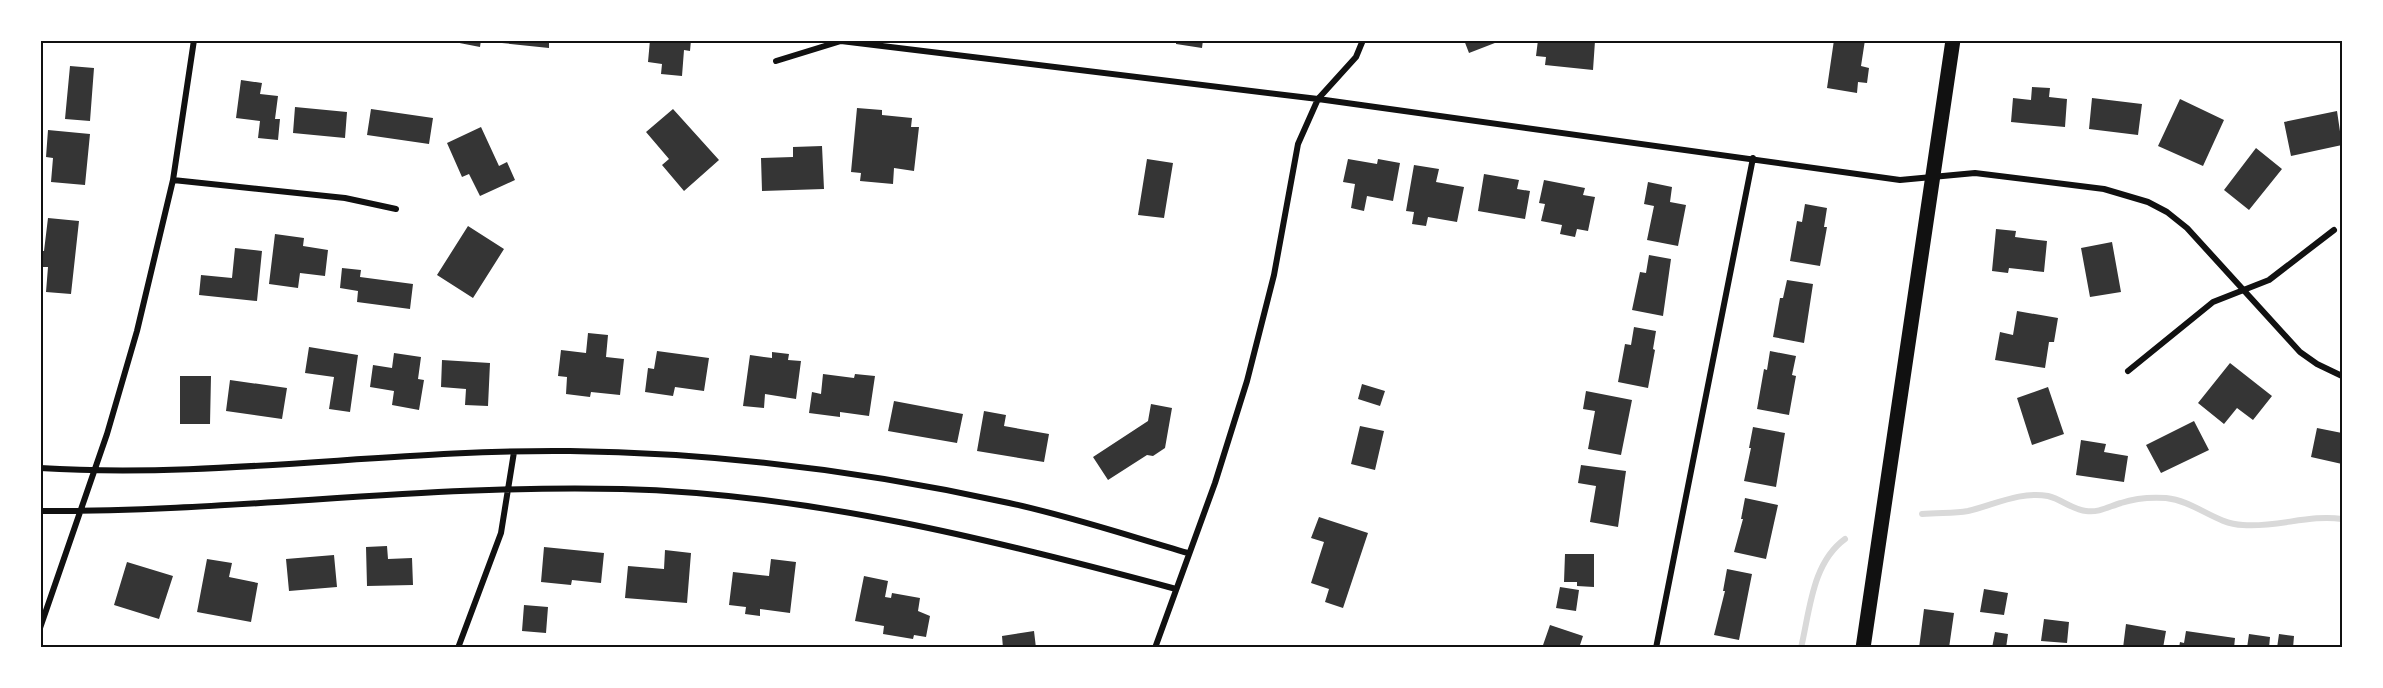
<svg xmlns="http://www.w3.org/2000/svg" width="2383" height="688" font-family="Montserrat,sans-serif">
<rect width="100%" height="100%" fill="#fff"/>
<g fill="none" stroke-linecap="round" stroke-linejoin="round">
<!-- stream -->
<path stroke="#d9d9d9" stroke-width="6" d="M1922,514C1938,512 1953,514 1968,511C1994,505 2020,491 2048,496C2061,499 2073,510 2086,511C2099,513 2110,506 2121,503C2136,498 2151,497 2166,498C2195,501 2215,524 2243,525C2276,528 2310,514 2342,519
M1801,648C1810,610 1812,563 1845,539"/>
</g>
<!-- building -->
<path fill="#353535" d="M444,40H481L480,47Z
M502,40H549V48L502,43Z
M650,40H691L690,51L684,50L682,76L661,74L662,64L648,62Z
M1176,40H1203L1202,48L1176,44Z
M1464,40H1500V41L1469,53Z
M1538,40L1595,41L1593,70L1545,65L1546,57L1536,56Z
M1834,40H1865L1861,66L1869,68L1867,83L1858,82L1857,93L1827,88Z
M70,66L94,68L90,121L65,119Z
M241,80L262,83L260,94L278,96L275,119H280L278,140L258,138L260,121L236,118Z
M2032,87L2050,88L2049,97L2067,99L2065,127L2011,122L2013,98L2031,100Z
M2092,98L2142,104L2138,135L2089,129Z
M2180,99L2224,120L2203,166L2158,146Z
M295,107L347,112L345,138L293,133Z
M857,108L882,110V115L912,118L911,127H919L914,171L894,168L893,184L860,181L861,173L851,172Z
M371,109L433,118L429,144L367,135Z
M673,109L719,160L684,191L662,165L669,159L646,132Z
M2337,111L2342,145L2291,156L2284,122Z
M481,127L499,166L507,162L515,180L480,196L469,174L462,177L447,143Z
M48,130L90,134L85,185L51,182L53,158L46,157Z
M822,146L824,189L762,191L761,158L793,157V147Z
M2256,148L2282,169L2249,210L2224,190Z
M1147,159L1173,163L1164,218L1138,215Z
M1348,159L1377,164L1378,159L1400,163L1393,201L1367,196L1364,211L1351,208L1355,184L1343,182Z
M1414,165L1439,169L1436,182L1464,187L1457,222L1428,217L1426,226L1412,224L1414,212L1406,211Z
M1484,174L1519,180L1517,189L1530,191L1525,219L1478,211Z
M1544,180L1585,188L1583,195L1595,197L1588,231L1577,229L1575,237L1560,234L1562,225L1541,221L1545,204L1539,203Z
M1648,182L1672,187L1670,202L1686,205L1678,246L1647,240L1654,206L1644,204Z
M1805,204L1827,208L1824,227H1827L1820,266L1790,261L1797,221L1802,222Z
M48,218L79,221L71,294L46,292L48,267H40V251H44Z
M468,226L504,249L473,298L437,275Z
M1996,229L2016,231L2015,237L2047,241L2044,272L2009,268L2008,273L1992,271Z
M275,234L304,238L303,246L328,250L325,276L300,273L298,288L269,284Z
M2112,242L2121,292L2090,297L2081,248Z
M235,248L262,251L257,301L199,295L201,275L232,278Z
M1649,255L1671,259L1663,316L1632,310L1640,272L1646,273Z
M342,268L361,270L360,277L413,284L410,309L357,302L358,291L340,288Z
M1787,280L1813,284L1804,343L1773,337L1780,298H1783Z
M2017,311L2058,318L2054,342H2049L2045,368L1995,360L2000,332L2013,335Z
M1634,327L1656,331L1653,349L1655,350L1648,388L1618,382L1625,344L1631,345Z
M588,333L608,335L606,357L624,359L620,395L591,392L590,397L566,394L567,377L558,376L561,350L586,353Z
M309,347L358,355L350,412L329,409L334,377L305,373Z
M657,351L709,358L704,391L675,387L673,396L645,392L648,368L654,369Z
M1770,351L1796,356L1792,375L1796,376L1789,415L1757,409L1764,369L1767,370Z
M772,352L789,354L788,360L801,361L796,399L765,394L764,408L743,406L750,355L772,358Z
M394,353L421,357L418,379L424,380L419,410L392,405L394,391L370,387L373,365L392,368Z
M442,360L490,363L488,406L465,405L466,389L441,387Z
M2230,363L2272,396L2253,420L2237,408L2224,424L2198,403Z
M823,374L854,378L855,374L875,376L869,416L840,412V417L809,413L812,392L821,394Z
M180,376H211L210,424H180Z
M230,380L287,388L282,419L226,411Z
M1362,384L1385,391L1380,406L1358,399Z
M2048,387L2064,434L2032,445L2017,398Z
M1586,391L1632,400L1621,455L1588,449L1595,411L1583,409Z
M894,401L963,414L957,443L888,431Z
M1151,404L1172,408L1165,448L1153,456L1147,455L1108,480L1093,457L1148,421Z
M984,411L1006,415L1004,426L1049,434L1044,462L977,451Z
M2194,421L2209,450L2161,473L2146,445Z
M1360,426L1384,431L1375,470L1351,464Z
M1753,427L1785,433L1776,487L1744,481L1751,448H1749Z
M2317,428L2342,433V464L2311,457Z
M2081,440L2106,444L2104,452L2128,456L2124,482L2076,475Z
M1581,465L1626,471L1618,527L1590,522L1596,486L1578,483Z
M1745,498L1778,505L1766,559L1734,552L1743,519H1741Z
M1319,517L1368,533L1343,608L1325,602L1329,589L1311,583L1324,542L1311,538Z
M387,546L388,559L412,558L413,585L367,586L366,547Z
M544,547L604,553L601,583L572,580L571,585L541,582Z
M665,550L691,553L687,603L625,598L628,566L664,569Z
M1565,554H1594V587L1577,586V582H1564Z
M334,555L337,587L289,591L286,559Z
M207,559L232,563L229,577L258,583L251,622L197,612Z
M771,559L796,562L790,613L760,609V616L745,614L746,607L729,605L733,572L769,576Z
M127,562L173,576L159,619L114,605Z
M1727,569L1752,574L1739,640L1714,635L1725,591H1723Z
M864,576L888,581L885,597L891,598L892,593L920,598L918,611L930,616L926,637L914,635L913,639L883,634L884,626L855,621Z
M1560,587L1579,590L1576,611L1556,608Z
M1984,589L2008,593L2004,615L1980,612Z
M524,605L548,607L546,633L522,631Z
M1924,609L1954,613L1949,648H1919Z
M2044,619L2069,622L2067,643L2041,641Z
M2126,624L2166,631L2163,648H2123Z
M1550,625L1583,636L1579,648H1542Z
M1034,631L1036,648H1003L1002,636Z
M2186,631L2235,638L2234,648H2179L2180,642L2184,643Z
M1995,632L2008,634L2006,648H1992Z
M2249,634L2270,637L2269,648H2247Z
M2279,634L2294,636L2293,648H2277Z"/>
<g fill="none" stroke-linecap="round" stroke-linejoin="round">
<!-- minor -->
<path stroke="#111" stroke-width="6" d="M776,61L841,41L1318,99L1900,180L1975,173L2104,189L2148,202L2167,212L2187,228L2300,352L2317,364L2342,376
M173,180L345,198L396,209
M2128,371L2213,302L2269,280L2334,230
M40,468C216,479 394,449 570,451C717,453 865,471 1009,503C1070,516 1129,536 1188,553
M40,511C234,512 428,484 622,489C811,494 994,540 1176,589
M40,628L107,434L137,331L173,180L194,40
M458,648L501,533L514,452
M1155,648L1215,483L1247,381L1274,275L1298,144L1318,99L1356,57L1363,40
M1656,648L1753,158"/>
<!-- primary -->
<path stroke="#111" stroke-width="15" d="M1863,648L1953,40"/>
</g>
<!-- border -->
<rect width="2383" height="688" fill="none" stroke="#ffffff" stroke-width="84"/>
<rect x="42" y="42" width="2299" height="604" fill="none" stroke="#111" stroke-width="2"/>
</svg>
